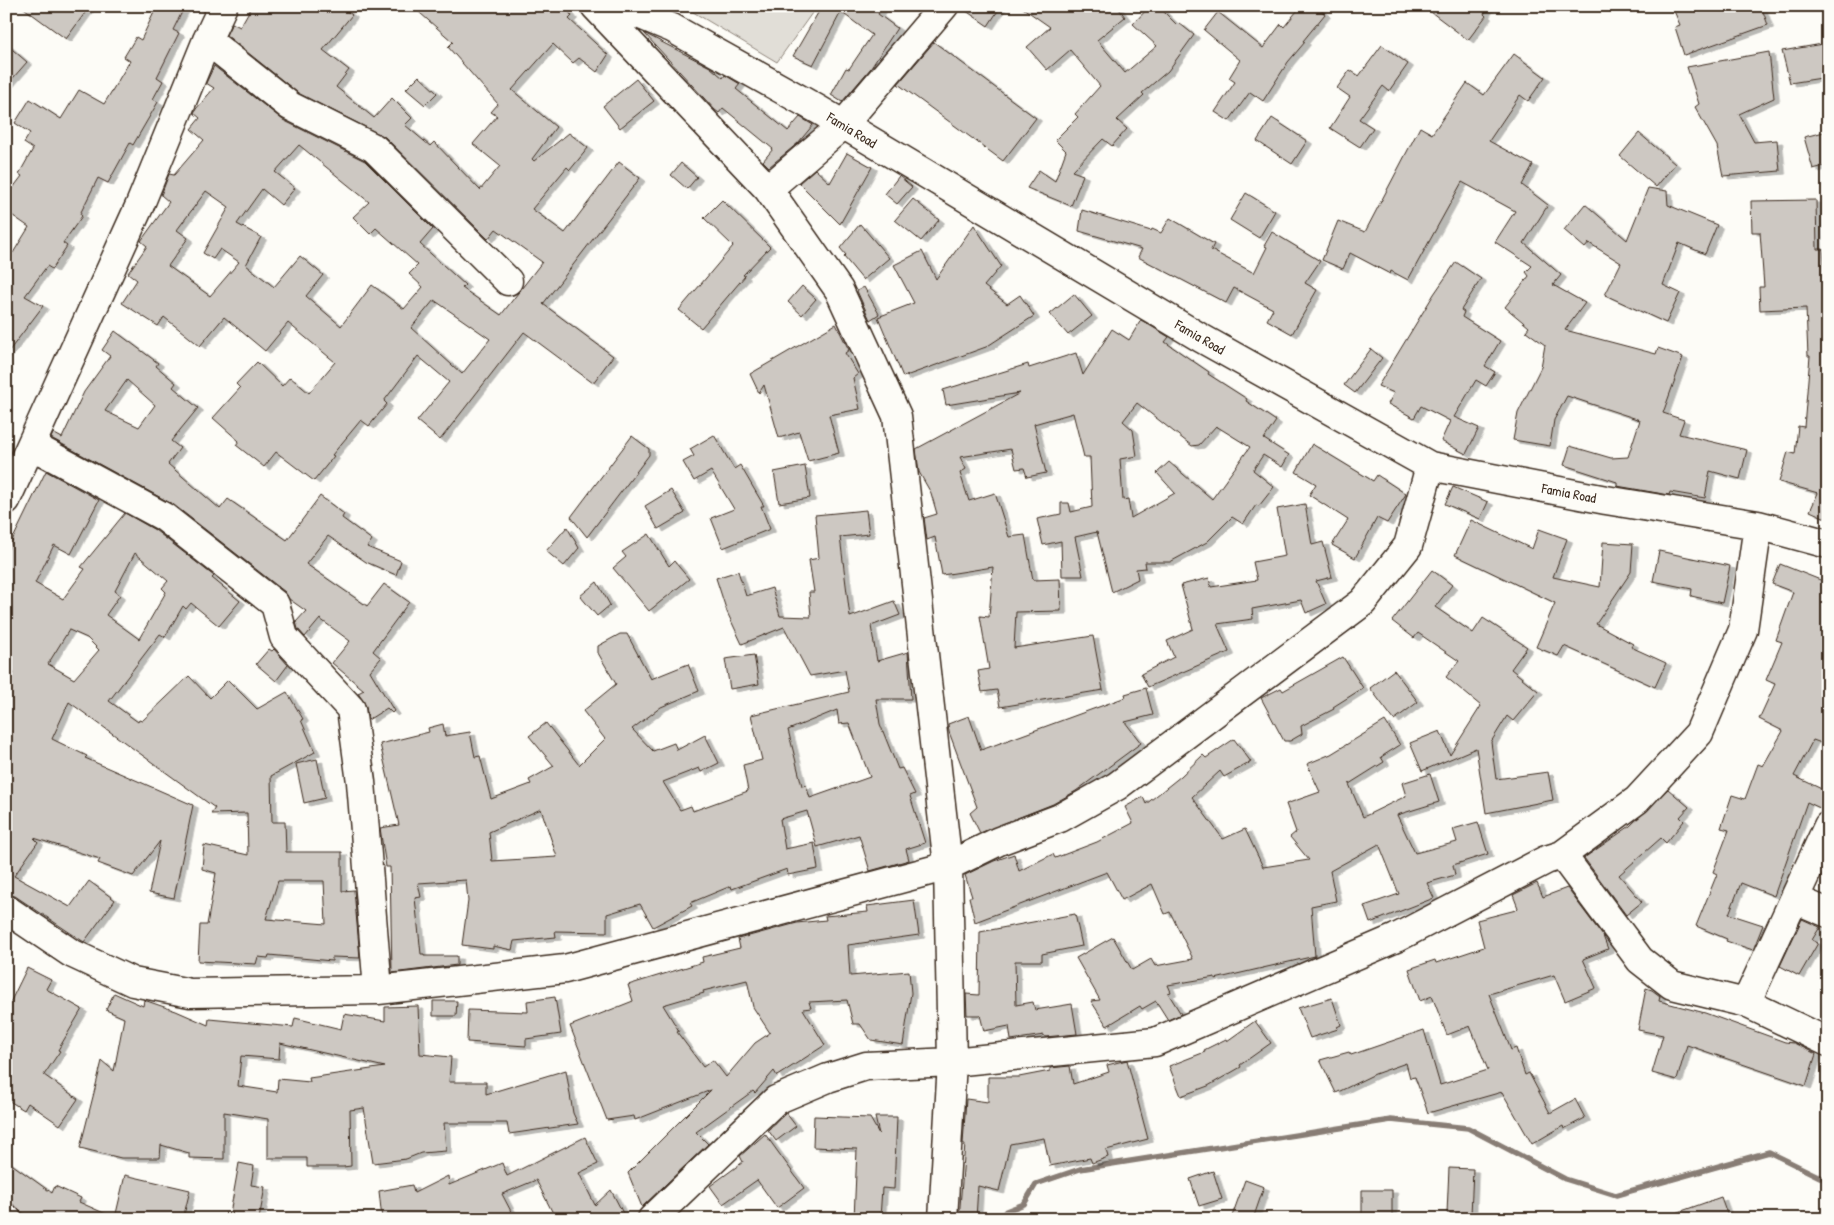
<svg xmlns="http://www.w3.org/2000/svg" width="1834" height="1225" font-family="'Patrick Hand',sans-serif">
<defs>
<filter id="shadow"><feDropShadow dx="5.5" dy="3" stdDeviation="0" flood-color="#0004"/></filter>
</defs>
<rect width="100%" height="100%" fill="#fdfcf7"/>
<filter id="ink" filterUnits="userSpaceOnUse"><feTurbulence type="fractalNoise" baseFrequency=".02" numOctaves="2"/><feDisplacementMap in="SourceGraphic" scale="10" xChannelSelector="R" yChannelSelector="G"/><feConvolveMatrix kernelMatrix="1 2 1 2 8 2 1 2 1" color-interpolation-filters="sRGB"/></filter>
<g filter="url(#ink)">
<!-- green -->
<path fill="#e1ded7" stroke="#8e847a" d="M683,6H817L777,62Z"/>
<g fill="none" stroke-linecap="round" stroke-linejoin="round">
<!-- stream -->
<path stroke="#887d74" stroke-width="5.5" d="M999,1219L1006,1211L1024,1204L1036,1184L1080,1169L1391,1120L1468,1128L1565,1179L1616,1195L1769,1152L1828,1181"/>
</g>
<!-- building -->
<path fill="#cdc8c2" stroke="#3b2a1e" fill-rule="evenodd" filter="url(#shadow)" d="M21,6H90L66,39Z
M157,6H185L173,30L179,33L157,77L163,81L153,99L158,102L133,145L130,143L108,183L98,178L80,214L82,216L63,243L67,246L52,269L47,266L25,296L43,306L6,355V248L13,253L29,227L6,211V197L22,176L19,174L33,149L24,143L30,133L15,123L30,99L61,119L79,90L104,104L130,61L124,57L136,37L141,40Z
M252,6H341L352,15L323,50L349,70L336,87L374,118L392,98L412,118L405,125L430,146L434,142L480,190L500,166L473,144L497,116L491,112L498,104L448,47L453,42L412,6H564L572,16L569,19L608,55L597,72L579,58L573,63L553,44L512,90L556,127L532,159L534,161L569,133L588,148L570,170L567,167L532,209L565,233L619,162L640,178L543,304L613,356L593,383L524,332L440,440L417,421L449,382L418,356L384,401L387,404L369,426L361,420L332,455L334,456L314,481L276,452L264,467L236,445L239,441L213,418L240,388L236,384L257,362L282,386L290,377L309,393L335,362L288,323L265,351L224,317L200,346L164,317L158,326L122,303L137,280L128,273L147,246L141,241L169,202L161,195L169,174L174,175L204,140L191,129L200,118L194,113L196,109L214,88L206,83L214,66L283,120L365,161L433,229L420,244L465,285L462,288L501,315L542,262L496,229L488,239L385,137L298,93L226,35L232,23L240,27ZM299,145L369,202L353,217L370,234L376,228L418,265L409,274L423,287L404,309L372,285L341,326L306,296L323,275L300,256L274,287L246,265L261,237L237,224L262,189L281,205L295,188L275,172ZM206,191L229,207L203,253L213,259L220,249L239,262L210,296L168,266L188,238L177,230ZM434,300L490,339L462,374L411,328Z
M822,6H883L878,14L897,28L871,68L842,102L831,95L846,68L849,69L872,35L841,12L813,65L793,56Z
M959,6H1001L988,26Z
M1020,6H1117L1125,17L1097,40L1125,73L1157,46L1133,24L1150,6H1158L1177,25L1179,23L1194,35L1168,71L1142,93L1144,95L1117,120L1127,129L1112,146L1103,139L1072,171L1083,175L1071,206L1027,188L1039,170L1055,181L1066,151L1055,140L1078,117L1075,114L1100,86L1070,50L1047,70L1027,47L1050,27Z
M1301,6H1316L1325,14L1303,41L1305,42L1288,62L1263,101L1250,92L1229,121L1215,112L1235,82L1229,78L1240,60L1204,30L1218,12L1263,48L1281,24L1284,27Z
M1423,6H1489L1484,14L1486,16L1468,40Z
M1672,6H1761L1768,25L1684,55L1675,27L1680,25Z
M644,33L710,67L723,78L725,75L740,84L736,89L788,131L800,117L813,125L798,143L769,167L763,161L773,149L723,108L719,113L715,110Z
M934,42L1036,118L1003,161L898,84Z
M1828,43V77L1790,83L1782,51Z
M6,44L27,62L6,86Z
M1382,45L1408,64L1389,91L1383,86L1359,119L1373,128L1360,147L1330,128L1350,97L1337,88L1350,70L1359,76Z
M1769,52L1774,98L1739,114L1754,142L1777,140L1780,171L1723,176L1717,146L1695,107L1699,104L1687,67Z
M1514,54L1545,77L1528,101L1520,95L1489,141L1533,165L1522,185L1548,205L1524,243L1561,275L1553,285L1585,303L1565,330L1656,354L1658,348L1683,357L1663,413L1684,420L1679,434L1747,450L1740,479L1710,471L1705,498L1670,492L1669,495L1617,486V482L1564,465L1570,446L1611,458L1628,457L1640,420L1567,396L1554,420L1550,446L1513,440L1518,413L1541,367L1545,345L1526,331L1529,327L1505,307L1529,276L1526,272L1532,266L1495,242L1515,211L1462,182L1408,280L1391,271L1390,274L1350,253L1343,269L1322,260L1338,221L1365,232L1420,127L1432,134L1467,83L1484,95Z
M419,76L437,93L425,105L406,89Z
M636,79L654,101L620,128L603,106Z
M1272,118L1307,141L1292,164L1257,141Z
M1828,131V165L1813,169L1804,137Z
M1639,133L1675,164L1656,187L1620,156Z
M847,153L872,167L840,224L799,183L815,169L830,183Z
M681,163L697,177L687,189L671,175Z
M899,176L912,187L897,204L885,194Z
M1648,188L1667,191L1668,205L1717,225L1705,254L1679,243L1663,285L1680,293L1666,323L1605,295L1621,263L1589,243L1585,248L1564,230L1585,204L1627,240Z
M1246,193L1275,211L1259,238L1230,220Z
M913,199L939,220L921,241L895,220Z
M722,200L770,247L743,275L745,276L701,328L679,310L733,246L704,218Z
M1816,200L1817,249H1823L1828,328V519L1810,511L1818,493L1779,482L1788,452L1795,454L1798,426L1804,427L1810,356H1808L1806,308L1760,310L1759,287H1764L1760,232H1752L1751,201Z
M1082,210L1151,231L1152,229L1161,233L1170,218L1214,244L1211,250L1254,273L1267,247L1264,246L1272,232L1320,261L1305,283L1317,290L1292,334L1267,320L1273,309L1234,288L1226,303L1138,257L1142,249L1079,231Z
M860,224L889,258L863,280L844,257L846,255L840,248Z
M974,225L1001,266L984,286L1007,304L1020,295L1034,316L986,347L903,377L878,317L914,303L894,265L922,251L936,279Z
M1456,262L1481,279L1461,310L1464,312L1462,317L1500,341L1485,366L1495,372L1486,386L1476,380L1454,417L1479,428L1466,454L1441,441L1450,421L1421,406L1414,418L1388,404L1394,393L1378,386L1434,294Z
M802,286L816,299L802,315L788,302Z
M864,287L879,314L870,320L857,291Z
M1074,294L1092,316L1068,335L1050,314Z
M1141,320L1169,337L1165,342L1209,372L1208,374L1247,399L1246,401L1276,421L1264,439L1289,455L1282,467L1263,455L1253,470L1274,487L1259,506L1256,505L1243,524L1232,517L1207,542L1170,562H1145L1146,568L1136,569L1138,579L1112,592L1097,532L1075,537L1083,576H1062L1061,541L1043,545L1037,519L1061,514V503H1069L1071,512L1092,507L1090,457H1084L1073,413L1034,424L1046,473L1027,477L1024,468L1016,469L1011,449L960,457L966,469L960,473L969,501L995,493L1009,537L1025,535L1033,580L1060,579L1061,611L1016,612L1014,648L1093,636L1103,690L1000,707L997,690L982,692L978,671L989,669L980,616L989,617L993,567L942,575L935,537L927,540L924,518L937,514L931,493L919,472L916,449L1020,393L946,405L943,390L1028,364L1029,368L1076,353L1083,375L1112,329L1129,340ZM1137,403L1192,446L1199,445L1216,426L1250,447L1212,499L1169,462L1157,473L1175,493L1131,518L1128,499L1123,500L1120,459L1137,456L1133,430L1123,421Z
M836,324L849,350L845,353L858,374L853,378L860,409L829,415L839,453L808,461L799,432L779,438L764,385L759,393L750,374Z
M115,331L158,363L156,366L176,383L173,387L198,408L171,441L180,448L168,464L220,509L228,499L287,540L320,496L344,514L342,518L372,540L367,547L401,561L396,575L366,562L328,536L306,564L367,606L384,584L409,602L373,651L381,658L370,671L394,711L392,713L387,708L368,720L366,706L358,693L364,690L332,663L350,641L320,619L305,637L298,629L296,622L306,611L289,599L285,592L174,505L51,438L53,433L62,438L84,392L110,356L102,350ZM127,380L155,405L139,427L105,411Z
M1371,349L1382,358L1355,393L1344,385Z
M714,435L734,469L740,465L764,506H761L770,529L723,548L711,518L734,509L711,471L694,481L683,462L694,456L690,449Z
M632,436L649,449V455L587,537L571,517Z
M1312,444L1373,481L1377,475L1406,494L1387,523L1377,518L1355,558L1332,545L1348,520L1309,495L1316,484L1296,472Z
M805,466L810,498L779,503L774,472Z
M46,471L99,500L71,554L54,545L35,583L63,599L85,569L81,567L125,513L155,530L214,576L212,578L240,601L219,626L191,603L186,609L183,606L165,637L160,634L109,701L138,722L139,720L142,721L189,676L210,698L228,680L257,709L287,692L303,719L301,720L315,752L271,776L272,822H285L286,852H342V891L354,890L360,958L332,957V961L269,955L268,958L258,957L256,964L198,961L200,925H207L216,873L202,869L204,845L248,855L247,813L211,814L215,808L69,702L52,739L87,756L85,758L193,805L174,898L149,893L160,841L133,876L98,863L100,859L34,838L38,842L14,876L70,907L89,881L115,900L84,942L15,896L6,894V685L14,673L6,669V553ZM135,553L168,581L162,588L166,592L139,639L106,615L120,595L115,591ZM69,630L87,638L99,650L74,679L48,664ZM278,881H324L326,924L266,919Z
M1453,487L1488,502L1480,519L1445,504Z
M671,490L685,513L658,529L645,506Z
M1305,504L1312,545L1323,542L1332,577L1316,581L1326,604L1306,613L1301,600L1252,609L1253,619L1217,624L1229,652L1148,687L1141,674L1174,657L1167,641L1193,629L1181,585L1209,578L1211,587L1257,580L1253,562L1285,556L1277,509Z
M866,510L869,534L840,537L850,617L894,601L900,615L871,626L877,661L908,652L911,699H876L880,724L898,769L902,768L915,794L910,796L925,843L906,849L909,860L870,871L859,835L817,847L807,811L780,819L785,849L814,843L818,869L788,875L787,869L732,889L731,886L690,903L692,906L653,927L640,904L607,914V932L555,931L556,937L514,941L512,950L493,946V949L462,945L468,901L466,880L418,883L421,897L415,898L421,954H424V956H457V965L392,973L390,867H386L380,828L399,825L380,744L429,732L428,728L443,724L445,736L470,732L475,757L480,756L491,799L531,784L529,780L554,766L529,736L546,723L579,765L605,739L583,711L616,684L598,653V646L620,634H627L651,679L688,664L699,691L661,707L632,729L653,751L674,743L677,750L705,735L719,763L701,772L699,768L663,782L680,810L691,806L693,811L748,791L743,765L762,760L751,715L849,692L845,670L810,676L784,627L742,644L727,612L716,578L738,571L746,596L772,588L780,616L811,617L809,592H814L809,560L819,558L815,515ZM837,710L839,724L849,723L870,777L810,798L806,785L802,786L788,730ZM541,809L557,857L492,861L489,832Z
M1471,520L1532,549L1539,529L1567,539L1553,577L1600,587L1603,542L1633,544L1631,572L1596,624L1633,644L1631,647L1666,663L1655,687L1564,646L1558,656L1536,647L1555,603L1455,555Z
M567,527L579,548L564,566L546,551Z
M649,534L669,566L674,561L689,579L649,611L613,568L626,557L622,552Z
M1659,551L1730,566L1722,603L1691,596L1692,589L1653,581Z
M1780,564L1828,583V734L1824,744L1813,740L1794,776L1828,792V796L1822,809L1807,802L1774,896L1741,883L1729,914L1763,925L1753,950L1726,941L1727,939L1696,926L1717,874L1713,872L1729,830L1721,828L1732,795L1745,799L1758,764L1763,766L1783,731L1759,719L1775,684L1766,680L1782,642L1776,640L1793,592L1772,584Z
M1432,570L1452,585L1435,607L1473,633L1483,618L1527,647L1511,669L1538,691L1513,721L1507,716L1491,742L1496,779L1548,772L1553,800L1486,813L1476,748L1422,771L1410,743L1440,731L1450,755L1481,706L1446,677L1459,661L1418,633L1414,638L1392,621Z
M597,582L610,605L597,616L580,596Z
M269,649L272,651L274,649L288,665L276,681L256,664Z
M754,655L759,684L730,689L725,659Z
M1343,657L1363,688L1333,707L1334,709L1301,726L1302,734L1290,741H1284L1261,698L1281,688L1283,691Z
M1394,670L1418,702L1394,720L1370,688Z
M1146,688L1153,715L1125,722L1141,743L1076,791L1053,804L980,833L970,813L977,807L949,732L948,724L969,716L981,750L1126,697L1125,694Z
M1385,721L1400,745L1381,757L1384,762L1349,784L1363,817L1406,796L1402,783L1430,774L1439,802L1397,815L1415,853L1457,842L1453,829L1478,822L1488,854L1453,865L1455,875L1427,883L1434,898L1370,923L1364,906L1399,894L1379,844L1330,871L1336,901L1311,906L1315,956L1215,979V977L1168,985L1171,992L1168,993L1181,1014L1168,1020L1156,1001L1142,1009L1140,1006L1107,1026L1091,1001L1100,1000L1076,958L1113,937L1132,970L1151,959L1155,966L1193,959L1170,912L1165,914L1152,884L1122,900L1107,872L975,922L969,897H972L965,875L994,861L1014,854L1019,871L1053,854L1055,858L1097,842L1133,823L1125,807L1143,797L1146,804L1181,776L1203,755L1206,758L1234,739L1251,762L1224,777L1220,771L1192,797L1223,839L1245,829L1263,867L1309,860L1290,837L1296,832L1286,804L1320,792L1307,764L1331,754Z
M317,759L325,798L304,803L296,764Z
M1668,789L1689,807L1680,817L1684,821L1666,843L1661,838L1619,875L1642,902L1626,915L1584,858L1630,826Z
M1537,883L1543,897L1567,888L1603,936L1608,949L1583,959L1596,988L1565,1001L1554,975L1489,994L1511,1050L1516,1048L1525,1075L1529,1073L1550,1113L1575,1099L1585,1118L1564,1129L1563,1126L1532,1144L1502,1092L1428,1113L1415,1077L1410,1078L1406,1063L1375,1074L1336,1093L1320,1060L1349,1052L1351,1055L1424,1030L1440,1085L1488,1070L1470,1026L1447,1035L1432,996L1420,1001L1409,969L1435,960L1436,963L1484,947L1477,920L1516,910L1518,908L1513,895Z
M914,900L919,935L848,945L850,976L909,971L911,993L903,1045L871,1040L860,1024H853L847,1000L809,1002L811,1008L803,1009L825,1045L777,1076L774,1071L755,1093L753,1091L696,1132L708,1144L642,1207L628,1173L711,1090L635,1120L634,1116L607,1120L570,1026L633,1001L628,985L703,962L702,957L740,948L738,939L797,923L826,920L825,916L868,912L867,906ZM747,980L753,1007L770,1033L755,1043L726,1077L713,1060L703,1067L677,1032L679,1031L663,1005L704,993L703,991Z
M1075,914L1082,946L1042,954V961H1015L1016,1005L1033,1002L1035,1010L1072,1004L1077,1034L1045,1037L1044,1035L1011,1040L1009,1026L984,1031L980,1015H967L966,994L979,995L980,932Z
M1802,919L1820,927L1812,940L1818,943L1799,976L1780,966Z
M27,968L51,980L46,989L82,1009L58,1050L60,1051L44,1075L78,1099L60,1125L28,1103L24,1110L6,1099V1011Z
M1646,988L1652,990L1660,996L1659,1001L1705,1013L1785,1042L1794,1043L1816,1054L1806,1086L1687,1045L1677,1080L1652,1073L1663,1035L1638,1030Z
M114,993L143,1006L144,1000L176,1011L208,1025L209,1019L293,1027L295,1018L341,1029L344,1014L385,1021V1007L418,1006L420,1054L451,1057L449,1082H486V1094L566,1070L573,1113L578,1124L509,1134L507,1123H444L446,1151L421,1153L406,1159L373,1163L364,1108L350,1110L351,1166L343,1167H307V1158H268V1119L224,1112V1159L189,1158V1153L161,1145L160,1158H121L80,1148L102,1061L114,1071L124,1018L106,1010ZM280,1043L385,1067L309,1078L310,1082L278,1079L277,1092L238,1086L241,1056L279,1059Z
M555,997L561,1034L526,1039V1046L467,1042L468,1010L528,1012L527,1001Z
M1332,998L1341,1025L1337,1027L1338,1029L1310,1038L1298,1008Z
M433,1001H457L456,1016H433Z
M1255,1021L1271,1043L1240,1065L1241,1067L1208,1086L1181,1096L1169,1066L1205,1052L1204,1050L1226,1039L1227,1041Z
M1127,1060L1148,1139L1106,1150L1108,1157L1092,1163L1090,1158L1050,1166L1044,1138L1010,1144L999,1191L978,1186L976,1219H959L965,1144H963L966,1099L988,1102V1077H1019L1050,1071V1068L1070,1066L1073,1084L1109,1072L1107,1065Z
M786,1113L796,1126L776,1141L768,1130Z
M814,1116L870,1118L879,1134L875,1117H897L894,1189L882,1188L880,1219H854L857,1149L813,1147Z
M765,1134L804,1188L777,1208L757,1180L723,1204L710,1186L743,1162L740,1156Z
M585,1137L598,1164L579,1173L595,1205L611,1190L626,1219H556L536,1180L502,1194L515,1219H382L379,1191L412,1185L414,1193L448,1176L449,1185L502,1163L507,1176Z
M6,1160L52,1193L55,1186L81,1198L79,1202L115,1218L125,1175L190,1190L183,1219H35L21,1212L10,1203H6Z
M239,1163L254,1166L251,1185L265,1187L259,1219H229Z
M1449,1168L1473,1169L1471,1215L1447,1213Z
M1213,1171L1222,1199L1199,1206L1190,1179Z
M1245,1180L1264,1187L1253,1219H1231Z
M1362,1190H1392V1219H1362Z
M1721,1197L1729,1219H1666L1665,1217Z"/>
<g fill="none" stroke-linecap="round" stroke-linejoin="round">
<defs>
<path id="minor" d="M595,6L768,189L839,290L897,416L948,866L952,1062L943,1219
M619,6L672,28L819,110L1201,338L1430,466L1606,500L1758,525L1828,544
M207,40L290,106L374,148L508,281
M768,189L843,125L944,6
M31,445L164,517L275,604L284,637L351,709L361,782L378,990
M6,500L139,207L207,40L223,6
M1562,855L1640,960L1672,985L1746,1003L1828,1042
M1795,899L1828,913
M6,909L71,953L133,982L190,993L378,990L565,969L948,866L999,841L1060,818L1117,786L1363,602L1408,546L1430,466
M1746,1003L1828,826
M6,1218L7,1219
M652,1219L776,1100L828,1078L866,1066L952,1062L1155,1042L1396,938L1546,860L1562,855L1637,800L1699,733L1743,630L1758,525"/>
</defs>
<!-- minor casing -->
<use href="#minor" stroke="#3b2a1e" stroke-width="31"/>
<!-- minor -->
<use href="#minor" stroke="#fdfcf7" stroke-width="28"/>
</g>
</g>
<g text-anchor="middle" stroke-width="4.5" stroke-linejoin="round" paint-order="stroke">
<!-- street labels -->
<g font-size="14" fill="#3b2a1e" stroke="#fdfcf7">
<text transform="translate(852 130) rotate(31)" y="5">Famia Road</text>
<text transform="translate(1200 337) rotate(30)" y="5">Famia Road</text>
<text transform="translate(1569 493) rotate(11)" y="5">Famia Road</text>
</g>
</g>
<!-- margin -->
<rect width="1834" height="1225" fill="none" stroke="#fdfcf7" stroke-width="25"/>
<rect x="12" y="12" width="1809" height="1200" fill="none" stroke="#3b2a1e" stroke-width="2" filter="url(#ink)"/>
</svg>
